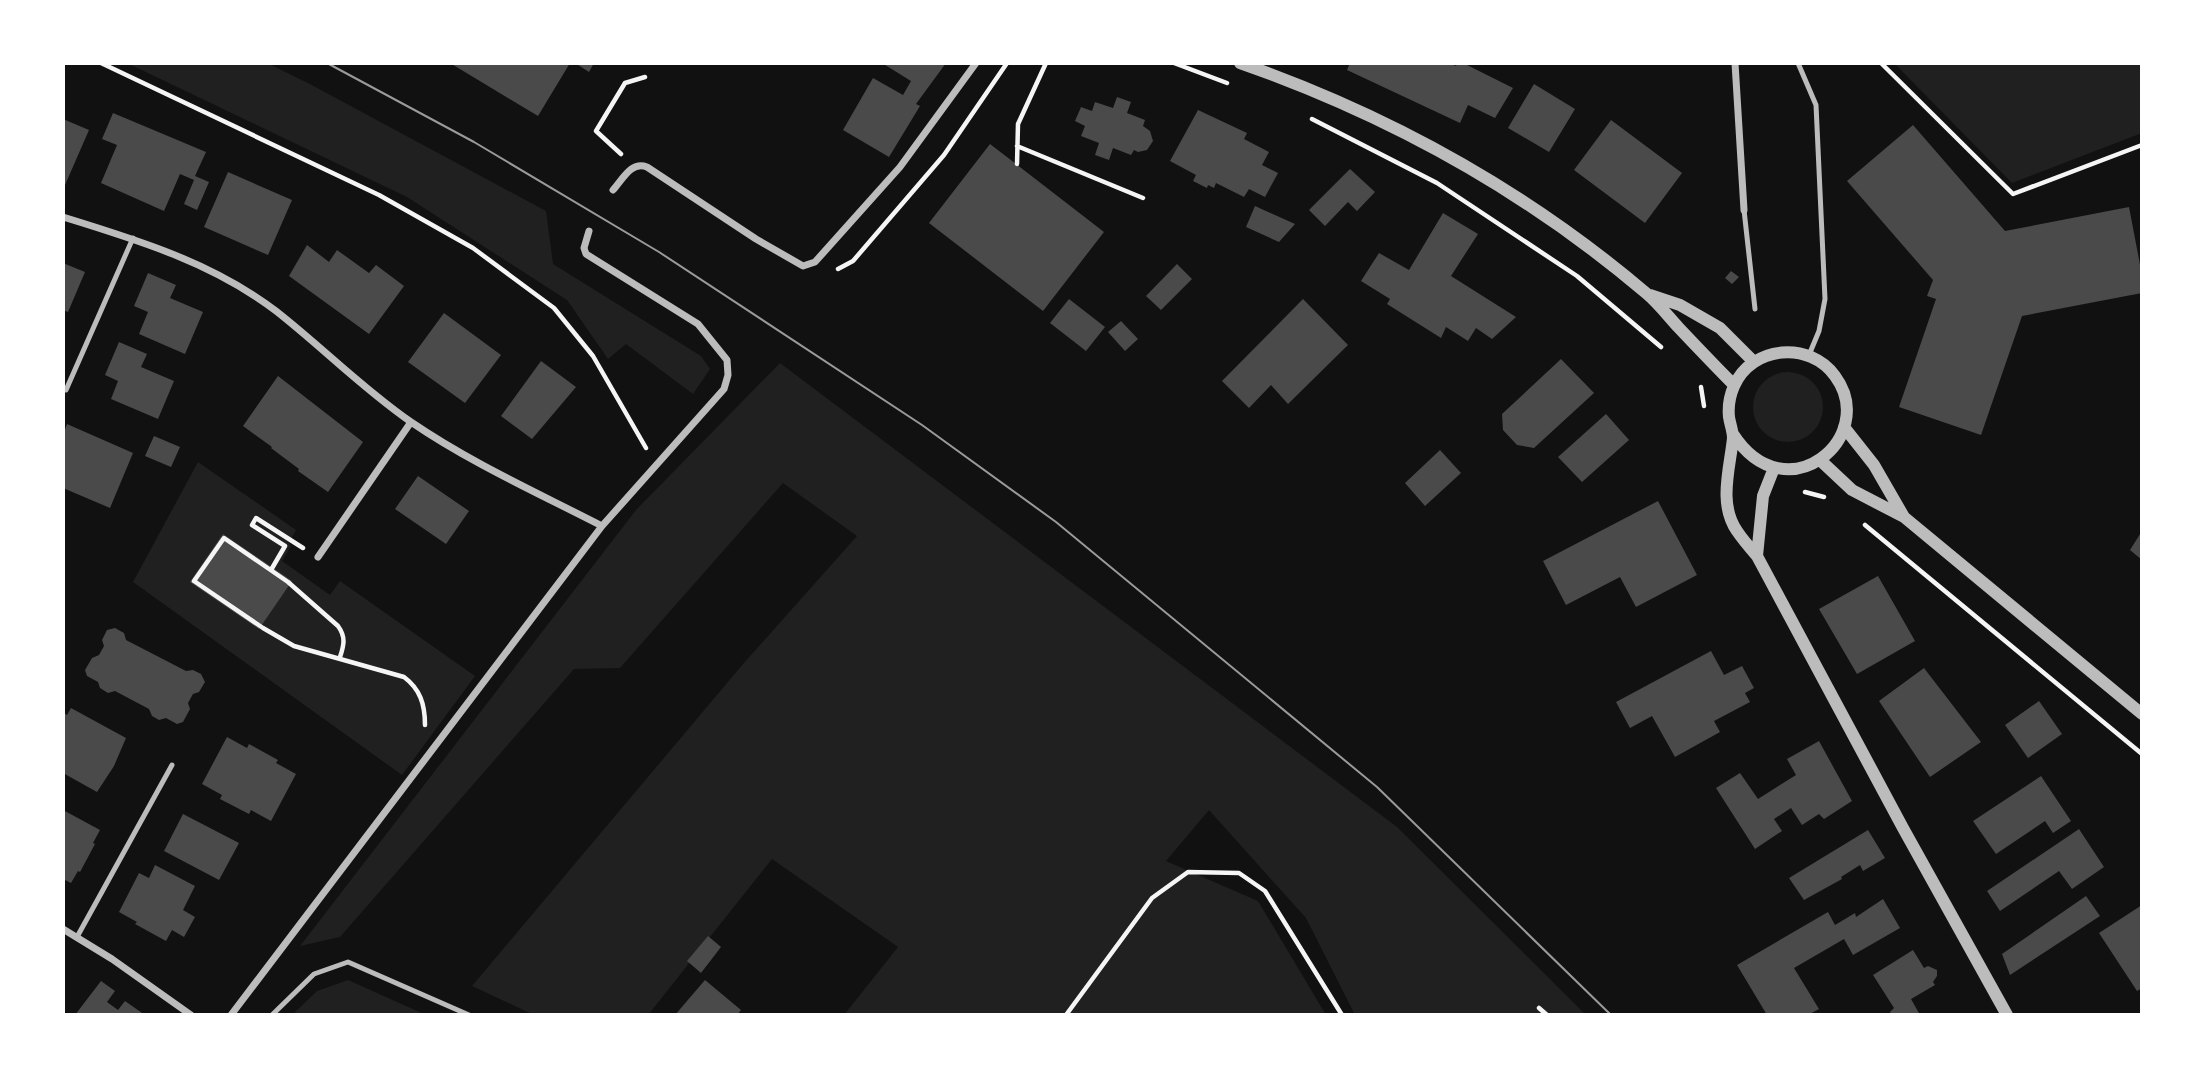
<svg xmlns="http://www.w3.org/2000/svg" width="2205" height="1078" font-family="Overpass,sans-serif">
<rect width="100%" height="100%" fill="#111"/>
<!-- green -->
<path fill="#202020" d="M127,63H267L308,83L546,211L553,264L701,356L710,369L693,394L626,344L608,359L567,300L407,197Z
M1894,63H2142V133L2012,183Z
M780,363L1397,827L1586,1015H1355L1306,918L1209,810L1166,861L1258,901L1326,1015H844L898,947L772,859L648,1015H534L472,986L743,664L857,536L783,483L620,668L574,669L340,937L300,946L636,510Z
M1753 407a35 35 0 1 1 70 0a35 35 0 1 1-70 0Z
M198,462L296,530L289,543L291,546L282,561L330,595L340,581L475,676L402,775L133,582Z
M348,980L426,1015H292L317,991Z"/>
<!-- building -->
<path fill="#4a4a4a" d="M450,63H570L538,116Z
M575,63H594L589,72Z
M882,63H946L916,104L920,106L889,157L843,130L873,78L903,95L911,81Z
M1350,63H1449L1456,66L1457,63H1463L1513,88L1495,118L1468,105L1460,123L1347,70Z
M1534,84L1575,109L1549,152L1508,128Z
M1117,97L1131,102L1127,113L1145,120L1143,126L1150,131L1153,141L1147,150L1138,152L1134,150L1131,155L1113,148L1109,160L1095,155L1099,143L1081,136L1085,126L1075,121L1081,107L1092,111L1095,102L1113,108Z
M1198,110L1247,133L1244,139L1269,152L1262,165L1278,173L1265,197L1249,189L1244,197L1216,183L1214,188L1208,185L1207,188L1193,181L1196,175L1170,161Z
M113,113L206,152L195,176L209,182L197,210L184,204L194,180L180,174L164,211L101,183L117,145L102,139Z
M63,119L89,130L65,185L63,184Z
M1611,120L1682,173L1645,223L1574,170Z
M1913,125L2005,231L2129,207L2142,275V293L2022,316L1981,435L1899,407L1936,299L1927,296L1933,280L1847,181Z
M990,144L1104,232L1043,311L929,223Z
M1350,169L1375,192L1357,211L1348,202L1325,226L1309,210Z
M228,172L292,200L268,255L204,227Z
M1255,206L1295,224L1279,242L1246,227Z
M1443,213L1478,234L1451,276L1516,317L1492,339L1476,328L1468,341L1446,327L1441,338L1387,304L1390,299L1361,281L1379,253L1409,270Z
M307,245L329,262L337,250L369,273L376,265L404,286L369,334L289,276Z
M63,263L85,272L68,312L63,310Z
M1177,264L1192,279L1161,310L1146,296Z
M1731,271L1739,277L1732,284L1725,278Z
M148,273L176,285L170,298L203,312L185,354L139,334L148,312L134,306Z
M1069,299L1105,327L1086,351L1050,323Z
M1303,299L1348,345L1288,404L1271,385L1249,408L1222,381Z
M444,313L501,355L465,403L408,362Z
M1121,321L1138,339L1125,351L1108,332Z
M119,342L147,354L141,367L174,381L158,419L111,399L118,381L105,375Z
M1561,359L1594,393L1534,448L1517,445L1503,430L1502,414Z
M541,361L576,387L532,439L501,416Z
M278,376L363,442L328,492L298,471L299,469L271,448L272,447L243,426Z
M1606,414L1629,440L1582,482L1558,457Z
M67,424L133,453L110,508L63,488V435Z
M154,436L180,447L171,467L145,456Z
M1440,450L1461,473L1425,506L1405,483Z
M418,476L469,511L446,544L395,509Z
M1658,501L1697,575L1636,607L1620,577L1566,605L1543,561Z
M2142,531V560L2130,550Z
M223,534L292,581L259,629L190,582Z
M1878,576L1915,641L1857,674L1819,609Z
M115,628L124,633L126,640L186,671L193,670L201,674L205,682L199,692L193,694L188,703L190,709L183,722L177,724L166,718L159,720L152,716L149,709L115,691L108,693L100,688L98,682L87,676L85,670L92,658L99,655L104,646L102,640L107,630Z
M1711,651L1724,675L1742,666L1754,688L1745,693L1750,702L1714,721L1720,732L1675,757L1652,716L1630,728L1616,702Z
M1924,668L1981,742L1930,777L1879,701Z
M2039,701L2062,734L2028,758L2005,725Z
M71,708L126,738L114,766L97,792L63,773V715L64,713L67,715Z
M227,737L247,748L249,744L278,760L276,763L296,774L271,821L251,810L249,814L220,799L222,795L202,784Z
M1819,741L1852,801L1824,819L1819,814L1802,825L1791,808L1774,819L1782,831L1755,849L1716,788L1740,773L1758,799L1796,775L1787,759Z
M2041,776L2071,821L2053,833L2045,821L1996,854L1973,821Z
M63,810L100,830L93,843L95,844L80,872L78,871L71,883L63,879Z
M183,814L239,843L219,880L164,851Z
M2079,829L2104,867L2072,889L2059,871L2000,911L1987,891Z
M1868,830L1885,858L1863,871L1860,865L1841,877L1842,879L1804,900L1789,878Z
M155,865L195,886L183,910L195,917L184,937L172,930L166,941L135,924L137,922L119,912L139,873L149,878Z
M2086,896L2100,916L2010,975L2002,954Z
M1883,899L1900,928L1853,955L1844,939L1794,968L1819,1009L1808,1015H1767L1737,965L1828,912L1835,925L1855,913L1856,917Z
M2142,905V988L2137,991L2099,933Z
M708,936L721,947L701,973L687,961Z
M1913,950L1924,968L1928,966L1937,970V976L1933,982L1935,985L1911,999L1920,1015H1891L1890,1012L1894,1008L1873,975Z
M705,980L741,1010L737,1015H675Z
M101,981L115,991L107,1002L118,1010L125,1001L145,1015H75Z"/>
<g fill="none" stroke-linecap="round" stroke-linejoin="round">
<!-- path -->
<path stroke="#f5f5f5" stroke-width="4.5" d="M101,63L379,195L473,248L554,308L593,356L646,448
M1174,63L1227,83
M1881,63L2013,194L2142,145
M1312,119L1437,183L1577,276L1661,347
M1017,146L1143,198
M621,154L596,131L625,83L645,77
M1017,164L1018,124L1046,63
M838,269L853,261L944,155L1007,63
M1701,387L1704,406
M1805,492L1824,497
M1865,525L2142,754
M271,570L285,546L252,525L256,518L303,548
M340,657C344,645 346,637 338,626L288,582L224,538L194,581L263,628L294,646L404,677C420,689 425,704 425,725
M1539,1008L1547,1015
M1066,1015L1152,898L1188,872L1239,873L1265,891L1342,1015"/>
<!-- service -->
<path stroke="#bcbcbc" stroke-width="5" d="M1798,63L1816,105L1825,299L1819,331L1809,355
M1744,210L1755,309
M66,390L133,238
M77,937L172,765
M272,1015L314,974L348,962L469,1015"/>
<!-- minor -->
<path stroke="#bcbcbc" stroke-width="7" d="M1735,63L1744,210
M613,190C623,179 631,161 647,167L756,239L803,266L815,262L900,167L976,63
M63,217C138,240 213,263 276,311C322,347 363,389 411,422C471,463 538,493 602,526
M318,557L411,422
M63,929L112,959L191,1015
M231,1015L602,526L724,389L728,375L727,360L698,324L586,254L584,248L589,231"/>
<!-- tertiary -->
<path stroke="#bcbcbc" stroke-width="12" d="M1240,63C1388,115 1526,191 1646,293C1658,303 1668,316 1679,328C1697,347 1715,366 1734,385
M1650,295L1680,305L1720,328L1754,362
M1844,427L1874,465L1904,517
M1733,434C1786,516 1880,437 1835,376C1810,341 1752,345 1734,386C1730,395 1728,407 1729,417C1730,424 1733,431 1733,438C1730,468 1718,504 1737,531C1743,540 1750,548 1757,556L1903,828L2007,1015
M1820,460L1852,490L1904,517L2142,714
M1757,556L1763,496L1774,468"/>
<!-- tram -->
<path stroke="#9a9a9a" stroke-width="2" d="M327,63L474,142L659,252L922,425L1056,522L1377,787L1611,1015"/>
</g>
<!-- border -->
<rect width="2205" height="1078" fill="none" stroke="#ffffff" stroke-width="130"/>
</svg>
